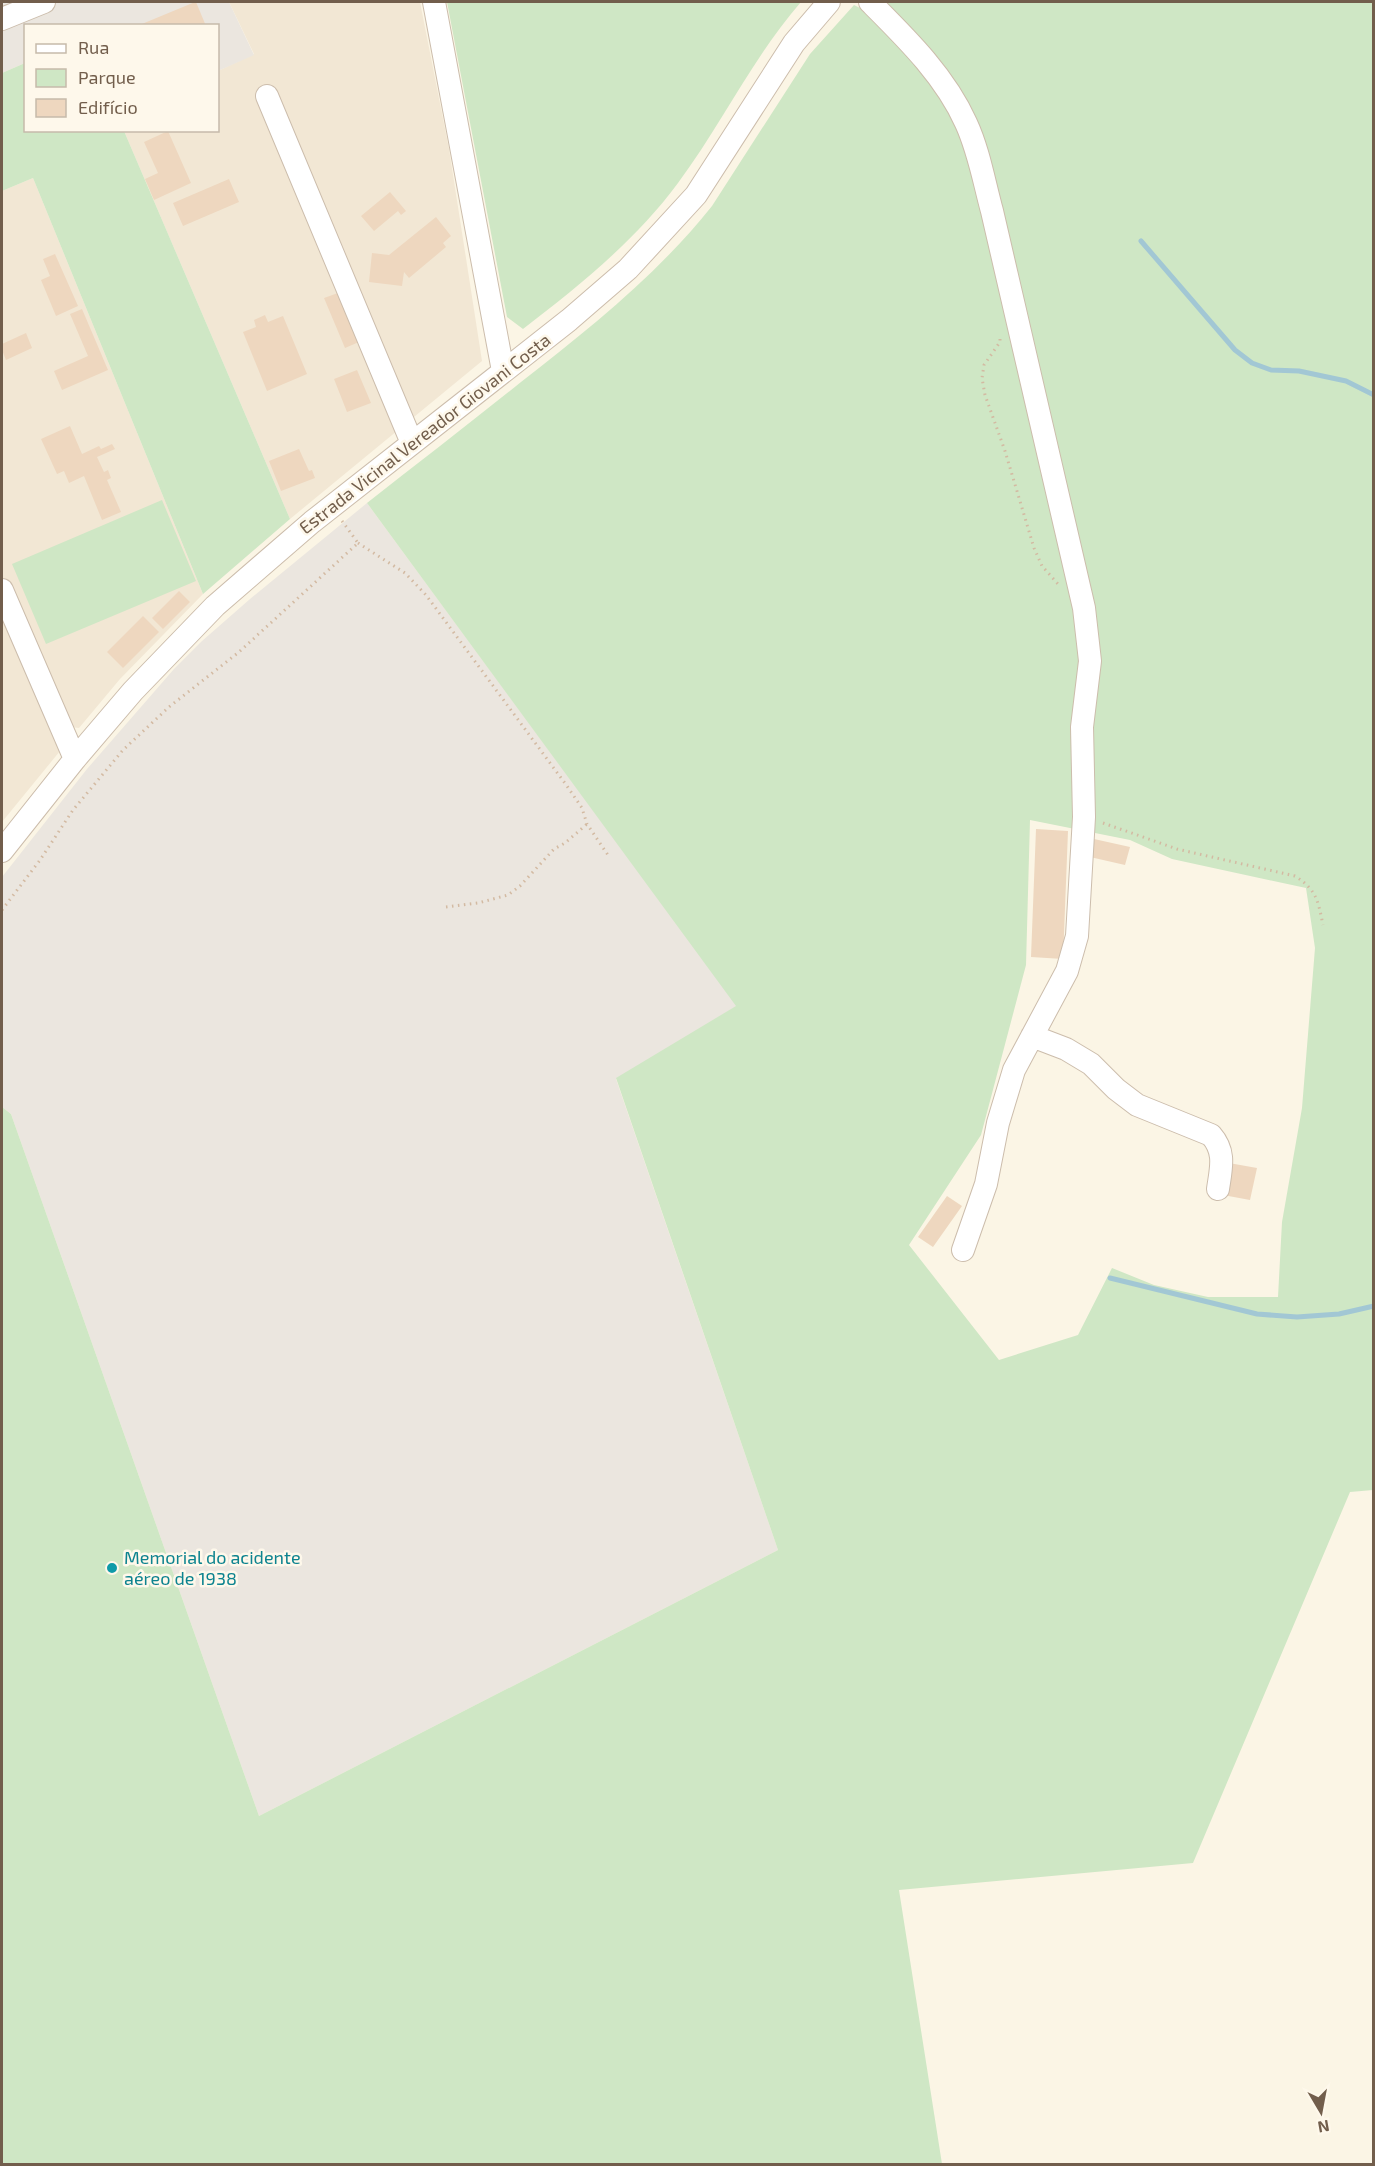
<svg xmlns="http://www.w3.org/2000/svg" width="1375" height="2166" font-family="'Exo 2',sans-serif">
<rect width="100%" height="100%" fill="#fbf5e5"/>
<!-- residential -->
<path fill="#f2e7d4" d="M229,2H420L449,149L482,361L290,519L124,131L218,130V71L254,54Z
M33,178L203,594L120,679L79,728L71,727L60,751L2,822V191Z"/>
<!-- industrial -->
<path fill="#ebe6df" d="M2,2H229L254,55L218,71V26H26L25,63L2,73Z
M367,503L737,1006L616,1079L778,1550L259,1816L11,1114L2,1107V877L87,769L174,669L202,641L250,599Z"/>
<!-- green -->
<path fill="#cfe7c5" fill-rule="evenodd" d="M447,2H801C753,57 722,124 678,183C636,240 579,286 523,329L507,317Z
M870,2H1373V1490L1350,1492L1193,1863L899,1890L942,2164H2V1107L11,1114L259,1816L778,1550L616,1078L736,1006L367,503C418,463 470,423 521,382C589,329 657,275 712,206L810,54L854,5L862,9ZM1030,820L1130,840L1172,859L1306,888L1315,948L1302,1108L1282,1222L1278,1297H1208L1154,1285L1112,1268L1078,1335L999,1360L909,1245L981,1135L1026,965Z
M25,63L26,130L124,131L290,519L203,594L33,178L2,191V73Z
M162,500L196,581L46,644L12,564Z"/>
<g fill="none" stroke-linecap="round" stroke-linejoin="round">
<!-- stream -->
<path stroke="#a2c7d4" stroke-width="5" d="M1141,241L1235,350L1252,363L1271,370L1299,371L1346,381L1374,395
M1110,1278L1257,1314L1297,1317L1339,1314L1374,1306"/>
</g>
<!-- building -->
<path fill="#eed7bf" d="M196,2L206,26H137L195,2Z
M168,131L191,183L154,200L145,179L158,173L144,142Z
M229,179L239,202L183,226L173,203Z
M390,192L406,211L401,215L398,211L374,231L361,216Z
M436,217L451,236L443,243L446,247L409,278L404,272L402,286L369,282L372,253L389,255Z
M55,254L78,306L56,316L41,280L50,276L43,259Z
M338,293L359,342L345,348L324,298Z
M82,309L108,370L62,390L54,371L88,356L70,314Z
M265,315L268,322L283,316L307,374L267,391L243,332L256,327L254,320Z
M26,333L32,348L6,360L2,350V344Z
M357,370L371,403L347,412L334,379Z
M70,426L82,454L99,446L101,449L112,444L115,449L97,457L104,472L108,470L111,478L107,480L121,512L102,520L84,476L69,483L64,471L57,474L41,439Z
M299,449L309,471L312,470L315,478L281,491L269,461Z
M179,591L190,602L163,629L152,618Z
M143,616L159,632L123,668L107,652Z
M1036,829L1068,831L1063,959L1031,957Z
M1094,839L1130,847L1125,865L1090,857Z
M1229,1163L1257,1168L1250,1200L1223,1195Z
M947,1196L962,1206L933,1247L918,1237Z"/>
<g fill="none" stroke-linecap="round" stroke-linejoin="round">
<defs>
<path id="minor" d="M434,2L503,371
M870,2C906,38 945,76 966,123C979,151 984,182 992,211L1084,608L1090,661L1082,727L1084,817L1077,936L1067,971L1014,1070L998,1123L986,1184L963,1250
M2,19L44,2
M267,96L412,443
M2,590L75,759
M2,851L75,759L133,691L215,606L312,522L569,320L628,269L696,195L794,43L829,2
M1032,1036L1066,1049L1091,1064L1116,1089L1137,1105L1211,1135C1226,1152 1221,1168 1218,1189"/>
</defs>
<!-- minor casing -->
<use href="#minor" stroke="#ccbdac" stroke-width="24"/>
<!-- path -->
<path stroke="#d3baa2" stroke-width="3" stroke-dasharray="1.5 4.5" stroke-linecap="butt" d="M1000,339V342L984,365L982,378L985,395L1005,451L1034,548L1042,566L1058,584
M358,543L405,573L426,595L567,786L582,808L587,824L610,858
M1103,823L1177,849L1295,876C1317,890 1318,901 1323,925
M446,907L478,903L508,895L520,886L554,849L565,843L587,824
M2,910L40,860L73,810L123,750L169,707L239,652L358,543L342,521"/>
<!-- minor -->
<use href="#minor" stroke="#fff" stroke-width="22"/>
</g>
<!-- markers -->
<circle fill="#0f9aa8" stroke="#fef8eb" stroke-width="2" cx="112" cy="1568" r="6"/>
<g text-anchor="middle" stroke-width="5" stroke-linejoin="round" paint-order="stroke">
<!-- street labels -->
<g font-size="18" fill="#725e4c" stroke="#fef8eb">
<text transform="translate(425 434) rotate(-38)" y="6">Estrada Vicinal Vereador Giovani Costa</text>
</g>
<!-- culture labels -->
<g font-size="18" fill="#0d838f" stroke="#fef8eb" text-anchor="start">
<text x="124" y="1564">Memorial do acidente<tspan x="124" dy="21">aéreo de 1938</tspan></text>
</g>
</g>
<!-- border -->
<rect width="1375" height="2166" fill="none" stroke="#725e4c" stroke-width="6"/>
<!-- legend -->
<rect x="24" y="24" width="195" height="108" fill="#fef8eb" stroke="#c6baab" stroke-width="1.5"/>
<rect x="36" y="44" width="30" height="9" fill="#ffffff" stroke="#c6baab" stroke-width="1.5"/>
<text x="78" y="54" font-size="18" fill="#725e4c">Rua</text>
<rect x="36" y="69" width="30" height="18" fill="#cfe7c5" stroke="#c6baab" stroke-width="1.5"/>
<text x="78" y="84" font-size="18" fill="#725e4c">Parque</text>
<rect x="36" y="99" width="30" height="18" fill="#eed7bf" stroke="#c6baab" stroke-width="1.5"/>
<text x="78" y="114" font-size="18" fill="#725e4c">Edifício</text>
<!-- north arrow -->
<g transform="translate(1321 2112) rotate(170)" stroke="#fef8eb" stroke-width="4.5" paint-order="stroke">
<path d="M0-4.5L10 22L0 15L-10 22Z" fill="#725e4c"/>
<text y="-9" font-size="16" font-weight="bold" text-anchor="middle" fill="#725e4c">N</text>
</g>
</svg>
